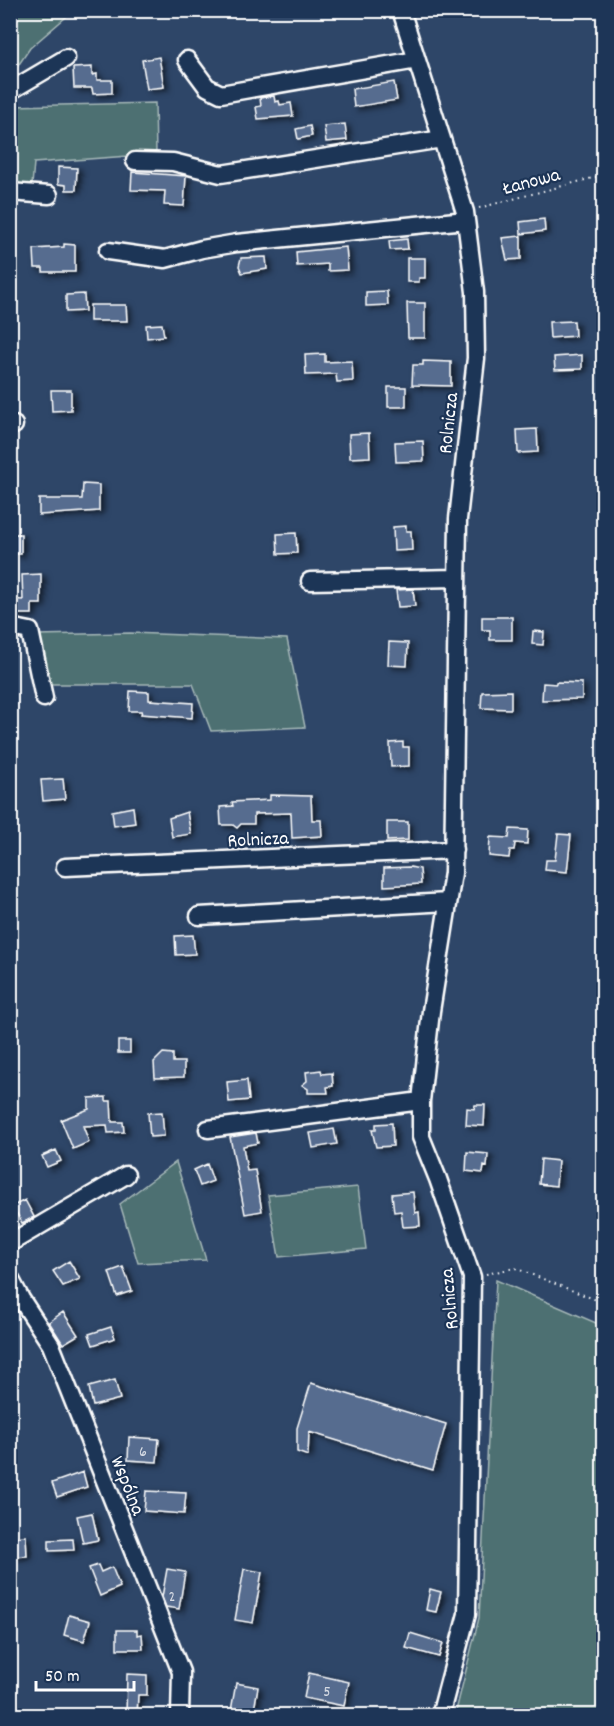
<svg xmlns="http://www.w3.org/2000/svg" width="614" height="1726" font-family="Dekko,sans-serif">
<defs>
<filter id="shadow"><feDropShadow dx="4" dy="2.5" stdDeviation="3" flood-color="#0009"/></filter>
</defs>
<rect width="100%" height="100%" fill="#2e4668"/>
<filter id="ink" filterUnits="userSpaceOnUse"><feTurbulence type="fractalNoise" baseFrequency=".0167" numOctaves="2"/><feDisplacementMap in="SourceGraphic" scale="12" xChannelSelector="R" yChannelSelector="G"/><feConvolveMatrix kernelMatrix="1 2 1 2 8 2 1 2 1" color-interpolation-filters="sRGB"/></filter>
<g filter="url(#ink)">
<!-- green -->
<path fill="#4d7072" stroke="#a6b8b8" stroke-width="1.5" d="M11,10L73,11L30,48L11,76Z
M155,103L156,154L34,163L32,185L11,184V106Z
M130,633L287,639L305,727L211,731L193,684H47L38,635Z
M176,1162L206,1260L138,1263L120,1204Z
M358,1187L366,1249L279,1257L268,1195Z
M496,1280L603,1326V1715H455L479,1618Z"/>
<!-- building -->
<path fill="#566c8f" stroke="#fff" stroke-width="1.5" filter="url(#shadow)" d="M159,57L164,87L147,89L142,60Z
M92,67V75L97,74V80H112V93L93,94L92,88H74L73,68Z
M394,82L397,100L354,107L352,89Z
M274,96L275,102L279,101L280,105L291,103L293,116L258,119L256,107L261,106L260,98Z
M345,124L347,140L326,142L324,126Z
M310,126L312,136L298,139L296,129Z
M58,167L77,168L76,190H66V185L58,184Z
M132,172L186,176L184,206L164,205L165,191L131,190Z
M544,219L545,231L521,234L520,222Z
M521,236V259L507,260L502,238Z
M407,239L408,249L390,250L389,241Z
M64,244L75,245V272H43V268H35L34,249L64,247Z
M346,247L348,270L328,271V264L297,266L296,252Z
M266,257L267,269L242,273L239,266L241,258Z
M407,258H425V278H419V282H407Z
M387,291L388,305L366,306V292Z
M84,294L85,311L66,312V295Z
M407,303H425V338H408Z
M90,305H126L127,321H90Z
M574,321L575,336L550,338L549,322Z
M162,324L164,336L147,338L146,325Z
M325,354V362L352,361L353,381L337,382L336,374L306,375L305,355Z
M582,355V369L555,370L554,357Z
M423,361L451,362V386L412,385L413,365H423Z
M388,387H406V407H388Z
M51,390H71V410L52,411Z
M537,429L538,452L518,453L517,430Z
M369,433L370,457L350,458L349,434Z
M423,441L424,461L396,462L395,442Z
M83,484L99,485V511L39,515V499H82Z
M406,526V531H411L412,550L394,551L393,527Z
M296,533L297,553L278,554L277,534Z
M10,534H21V554H10Z
M41,574V604H32V614H10V599L23,600L22,575Z
M413,589L415,606L398,607L396,590Z
M482,617H512V640H490V630H482Z
M533,631L544,632L543,645L532,644Z
M389,642L408,643L407,666L388,665Z
M556,682L582,683V699L542,700L543,683L556,684Z
M130,691L149,692V700L193,703L192,718L141,714L142,711H129Z
M511,691V709L481,708L482,692Z
M403,742V747H409V766L391,767L390,743Z
M63,779L65,799L43,801L41,780Z
M270,795L311,796L312,820H321L322,836L292,838L291,813L254,814V824H241L237,828L233,825H221L220,807L233,806L232,802L270,800Z
M133,807L135,823L114,826L112,811Z
M187,812L191,834L172,837L169,818Z
M387,822H408V840L387,841Z
M510,829L528,830L527,844L515,843L514,850H510L509,858L489,856L490,837L509,838Z
M558,834L571,835L567,872L545,870L546,860H555Z
M410,867L420,869L421,884L384,886V868Z
M193,935L195,954L176,955L175,936Z
M118,1041H130V1053H118Z
M163,1053L173,1054V1062H184V1077L155,1078L154,1062Z
M321,1070L322,1074L332,1073L333,1086L327,1087L328,1093H308V1089L302,1085L307,1081L306,1072Z
M247,1080L249,1100L229,1102L227,1082Z
M106,1097V1101H111L112,1122H123L124,1132L108,1133L107,1125L83,1126L89,1142L73,1149L61,1120L89,1109V1098Z
M475,1105H485L484,1126L466,1125L467,1108L474,1109Z
M162,1112L164,1136L150,1137L148,1113Z
M392,1123L393,1146L376,1147L372,1130H376V1124Z
M334,1129L337,1144L313,1148L310,1133Z
M256,1133L258,1143L243,1146L247,1171L255,1170L262,1211L245,1214L230,1137Z
M56,1150L61,1161L47,1167L42,1156Z
M467,1152L488,1154L487,1167L484,1166L483,1173L466,1171Z
M541,1159L558,1161L556,1186L539,1184Z
M207,1164L213,1181L200,1186L194,1170Z
M413,1192L415,1213L419,1212L420,1226L403,1227L401,1211L394,1212L392,1194Z
M25,1200L34,1217L22,1223L13,1206Z
M69,1261L80,1279L63,1286L53,1271Z
M123,1267L132,1291L117,1296L109,1272Z
M63,1312L78,1335L63,1344L49,1322Z
M111,1327L115,1338L93,1345L89,1334Z
M115,1380L120,1399L93,1406L89,1387Z
M311,1383L446,1424L433,1470L309,1432L308,1456L297,1452V1428Z
M129,1437L159,1439L157,1462L128,1460Z
M83,1472L87,1487L57,1497L52,1483Z
M146,1491L186,1493L184,1514L144,1511Z
M92,1513L98,1540L83,1543L77,1516Z
M26,1536L27,1556L10,1557V1537Z
M73,1539L74,1550L49,1551V1540Z
M98,1565L101,1572L112,1567L120,1587L100,1596L89,1568Z
M167,1569L185,1572L179,1609L166,1607L162,1597Z
M244,1569L262,1572L253,1623L235,1620Z
M430,1589L441,1592L436,1612L426,1610Z
M69,1615L90,1621L84,1641L64,1635Z
M117,1630H137V1635L142,1634L143,1649H117Z
M410,1633L443,1643L439,1657L406,1648Z
M309,1673L349,1682L344,1706L304,1698Z
M127,1674L147,1675V1695H138L137,1716H126Z
M236,1683L258,1687L253,1716H230Z"/>
<g fill="none" stroke-linecap="round" stroke-linejoin="round">
<defs>
<path id="minor" d="M401,10L465,212L475,292L476,358L458,519L453,873L431,1011L421,1101V1137L438,1179L472,1277L467,1614L440,1716
M187,60L207,87L221,94L417,60
M10,91L66,58
M135,161L173,162L221,174L442,139
M10,192L49,195
M108,251L165,259L202,249L237,243L466,220
M10,425H14
M310,581L456,578
M10,627L30,631L44,698
M65,867L454,850
M199,916L448,902
M208,1129L421,1101
M10,1243L126,1175
M10,1278L21,1299L51,1345L181,1672L180,1716"/>
</defs>
<!-- minor casing -->
<use href="#minor" stroke="#fff" stroke-width="21"/>
<!-- path -->
<path stroke="#fff" stroke-width="2" stroke-dasharray="1.5 4.5" stroke-linecap="butt" d="M479,208L604,175
M486,1274L515,1268L604,1303"/>
<!-- minor -->
<use href="#minor" stroke="#1d3557" stroke-width="16"/>
</g>
</g>
<g text-anchor="middle" stroke-width="4.5" stroke-linejoin="round" paint-order="stroke">
<!-- number labels -->
<g font-size="16" fill="#d5dae3">
<text x="143" y="1456">6</text>
<text x="172" y="1601">2</text>
<text x="327" y="1696">5</text>
</g>
<!-- street labels -->
<g font-size="20" fill="#fff" stroke="#1d3557">
<text transform="translate(531 180) rotate(-15)" y="7">Łanowa</text>
<text transform="translate(447 423) rotate(-84)" y="7">Rolnicza</text>
<text transform="translate(258 838) rotate(-3)" y="7">Rolnicza</text>
<text transform="translate(448 1299) rotate(-95)" y="7">Rolnicza</text>
<text transform="translate(129 1485) rotate(68)" y="7">Wspólna</text>
</g>
</g>
<!-- margin -->
<rect width="614" height="1726" fill="none" stroke="#1d3557" stroke-width="36"/>
<rect x="18" y="18" width="578" height="1690" fill="none" stroke="#fff" stroke-width="2" filter="url(#ink)"/>
<!-- scale -->
<path d="M36 1681v9h98v-9" fill="none" stroke="#ffffff" stroke-width="3"/>
<text x="45" y="1681" font-size="18" fill="#ffffff" stroke="#1d3557" stroke-width="4.5" paint-order="stroke">50 m</text>
</svg>
